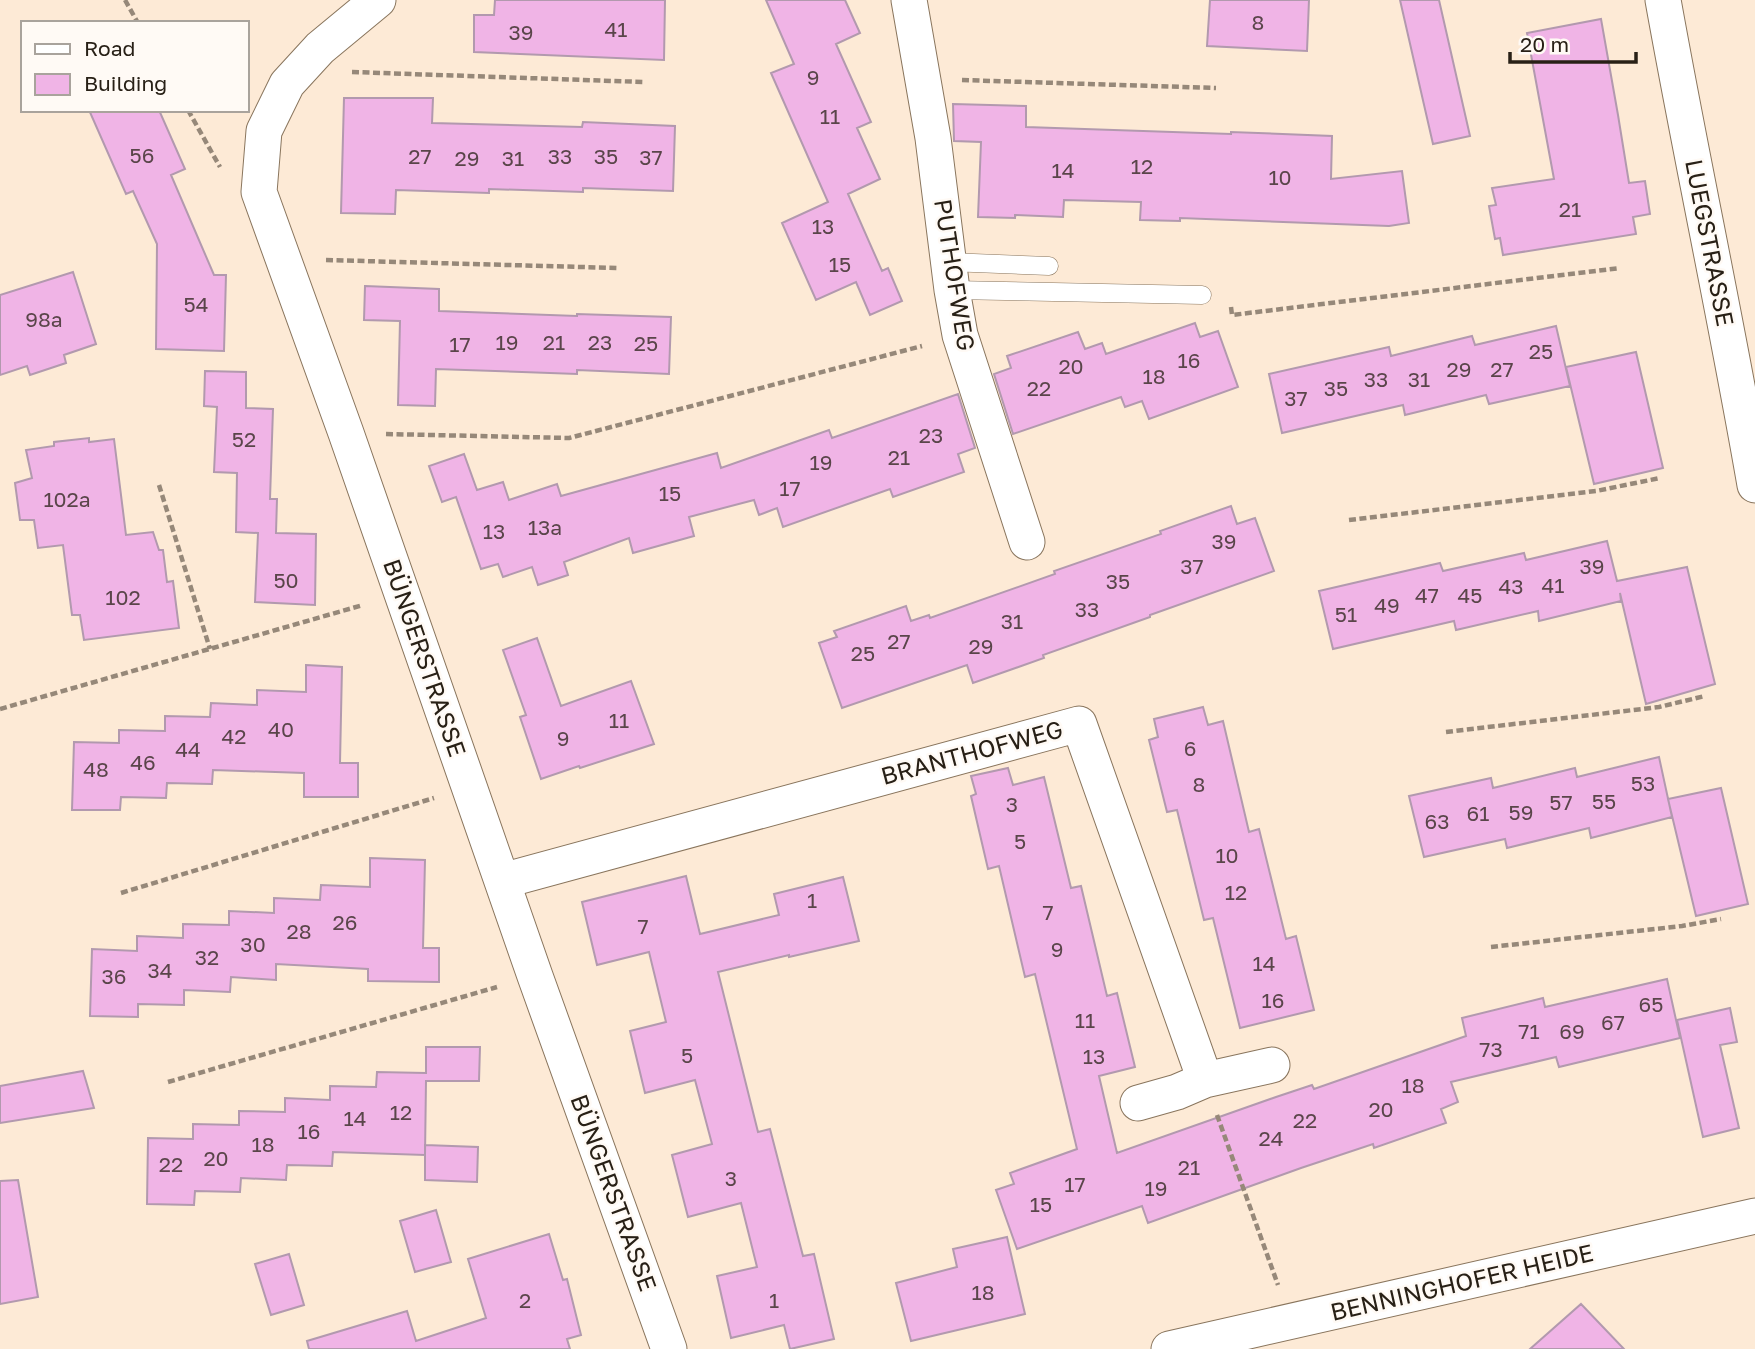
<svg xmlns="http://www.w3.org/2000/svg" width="1755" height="1349" font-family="'Golos Text',sans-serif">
<rect width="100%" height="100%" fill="#fdead6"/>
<!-- building -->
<path fill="#f0b4e6" stroke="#b299ae" stroke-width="2" d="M495,0H665L664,60L474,52V15H494Z
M766,0H845L860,33L836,44L871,122L857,128L880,179L848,194L882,271L888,268L902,301L870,315L856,282L816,300L782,223L828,202L771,73L794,64Z
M1210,0H1309L1307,51L1207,46Z
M1400,0H1439L1470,136L1433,144Z
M1601,19L1618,115L1629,183L1645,181L1650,214L1633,217L1636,234L1503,255L1500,238L1495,239L1489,206L1496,205L1492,188L1554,179L1527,33Z
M344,98H433L432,123L582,127L583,122L675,126L673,191L583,188V192L489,189V193L396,190L395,214L341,213Z
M953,104L1026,106V127L1231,134V132L1332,136L1331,179L1402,171L1409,223L1389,226L1180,218V221L1140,220L1141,202L1064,200L1063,217L1015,215V218L978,217L981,142L954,141Z
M89,110H159L185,169L171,175L214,275H226L224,351L156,349L157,244L133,191L126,194Z
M73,272L96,344L64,355L66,363L30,375L27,366L0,375V295Z
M365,286L439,289V311L577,316V314L671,317L669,374L577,370V374L436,369L435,406L398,405L400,321L364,320Z
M1195,323L1200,337L1218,331L1238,387L1149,419L1142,401L1125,407L1121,397L1013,434L994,374L1011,368L1007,356L1078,332L1085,349L1102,343L1106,354Z
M1556,326L1570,386L1489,404L1486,395L1405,415L1403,405L1282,433L1269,374L1389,347L1391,356L1472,336L1475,345Z
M1636,352L1663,468L1594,484L1566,367Z
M205,371L246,372V408L273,409L270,499H277L276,533L316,534L315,605L255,602L258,533L236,532L237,473L214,472L217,407L204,406Z
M958,394L975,448L958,454L964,472L893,497L890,489L783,527L777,508L759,515L754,500L689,517L694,536L633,553L629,538L564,562L568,575L538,585L532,567L503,577L498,564L481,569L456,497L442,502L429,466L464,454L477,490L503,482L509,500L557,484L561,496L717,453L721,468L829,430L832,438Z
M89,438V442L114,439L126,535L153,532L159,550H163L167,582L173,581L179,628L84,640L80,615H72L63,545L38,548L34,520H20L15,483L32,478L26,450L54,446V442Z
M1231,506L1237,524L1255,518L1274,571L1150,615V617L1043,655L1044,658L973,683L967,665L842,708L819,643L837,637L834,631L906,606L911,621L929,615L930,618L1055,574L1054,571L1161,534L1160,531Z
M1607,541L1617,581L1687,567L1715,684L1646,704L1620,593L1621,601L1539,621L1538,611L1456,630L1454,621L1333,649L1319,591L1440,563L1443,571L1524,553L1526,560Z
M537,638L561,706L631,681L654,744L580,768L579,766L541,779L520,717L526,715L503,650Z
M306,665L342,667L340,763H358V797H304V773L213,770L212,784L167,783L166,798L121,797L120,810H72L74,742L119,743V730L165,731V716L210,717L211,703L257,705V690L306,692Z
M1203,707L1208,725L1223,721L1249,832L1259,829L1286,939L1296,936L1314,1010L1240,1028L1213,918L1204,920L1177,810L1167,812L1149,740L1158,737L1154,719Z
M1659,757L1672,817L1591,838L1589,828L1507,848L1505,839L1424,857L1409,796L1491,778L1493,788L1575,768L1577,777Z
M1008,768L1013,785L1044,777L1071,888L1081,886L1107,996L1117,993L1135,1067L1099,1076L1117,1153L1276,1097L1312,1085L1314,1089L1466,1036L1462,1018L1543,998L1545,1007L1667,979L1680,1038L1559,1067L1556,1057L1451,1082L1458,1102L1441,1109L1446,1123L1374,1148L1373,1144L1301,1168L1148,1223L1142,1206L1017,1249L996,1190L1014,1184L1010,1173L1077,1149L1035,974L1025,977L999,866L988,869L971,796L976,794L971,776Z
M1721,788L1748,904L1696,916L1668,799Z
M370,858L425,860L423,948H439V982L368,981V969L276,964V980L231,977L230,992L184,990V1005L138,1004V1017L90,1016L92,949L137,951V936L183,938V924L229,925V911L274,913V898L320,900L321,885L370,887Z
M686,876L700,934L779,915L774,894L843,877L859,941L789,957V955L718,972L758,1132L770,1129L803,1256L814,1254L834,1339L790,1349L784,1325L731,1338L717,1276L757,1267L741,1203L688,1217L672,1155L712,1144L695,1080L645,1093L630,1031L666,1022L649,952L597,965L582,902Z
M1730,1008L1737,1042L1720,1045L1739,1128L1703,1137L1677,1020Z
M426,1047H480L479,1081H426L425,1155L333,1152L332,1166L287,1165L286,1180L241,1178L240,1192L195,1191L194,1205L147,1204L148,1138L193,1139V1124L239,1125V1111L285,1112V1098L330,1100V1086L376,1087L377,1072L426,1073Z
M83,1071L94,1108L0,1123V1086Z
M425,1145L478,1147L477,1182L425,1180Z
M18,1180L38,1297L0,1304V1181Z
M436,1210L451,1262L415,1272L400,1221Z
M549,1234L563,1280L567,1279L581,1335L567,1339L570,1349H309L307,1341L407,1311L416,1341L486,1318L468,1259Z
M1007,1237L1025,1314L911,1341L896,1283L957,1267L953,1249Z
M289,1254L304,1305L271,1315L255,1264Z
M1581,1304L1624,1349H1530Z"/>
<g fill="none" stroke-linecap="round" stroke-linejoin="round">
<defs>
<path id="service" d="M948,262L1049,266
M952,290L1202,295"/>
<path id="minor" d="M378,0L320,48L287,84L264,131L259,192L346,433L535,976L669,1349
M909,0L933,138L952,290L960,335L1027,542
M1663,0C1692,162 1727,323 1755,485
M502,881L1079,724L1205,1080
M1138,1103L1177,1092L1205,1080L1272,1065
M1169,1349L1755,1216"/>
</defs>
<!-- service casing -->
<use href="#service" stroke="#89755d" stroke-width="19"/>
<!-- minor casing -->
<use href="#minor" stroke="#89755d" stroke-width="37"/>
<!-- path -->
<path stroke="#968879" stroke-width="4.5" stroke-dasharray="7 3.5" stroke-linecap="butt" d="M125,0L138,23
M352,72L643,82
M962,80L1216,88
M188,110L220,167
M326,260L618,268
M1231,307L1232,315L1620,268
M386,434L569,438L922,346
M159,485L210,649
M1349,520L1596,491L1660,478
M0,709L363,605
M1446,732L1659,707L1705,696
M121,893L434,798
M1491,947L1682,926L1721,919
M168,1082L497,987
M1217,1115L1278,1285"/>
<!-- service -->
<use href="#service" stroke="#fff" stroke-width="18"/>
<!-- minor -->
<use href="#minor" stroke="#fff" stroke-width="35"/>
</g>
<g text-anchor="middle" stroke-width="5" stroke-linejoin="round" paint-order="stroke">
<!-- number labels -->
<g font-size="21" fill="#5a454a">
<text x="1258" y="30">8</text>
<text x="616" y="37">41</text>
<text x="521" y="40">39</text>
<text x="813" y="85">9</text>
<text x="830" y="124">11</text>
<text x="142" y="163">56</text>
<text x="420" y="164">27</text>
<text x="560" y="164">33</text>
<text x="606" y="164">35</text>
<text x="651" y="165">37</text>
<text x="467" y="166">29</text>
<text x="513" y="166">31</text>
<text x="1142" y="174">12</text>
<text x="1063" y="178">14</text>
<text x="1280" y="185">10</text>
<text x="1570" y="217">21</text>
<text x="823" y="234">13</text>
<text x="840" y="272">15</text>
<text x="196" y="312">54</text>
<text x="44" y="327">98a</text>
<text x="507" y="350">19</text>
<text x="554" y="350">21</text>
<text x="600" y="350">23</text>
<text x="646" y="351">25</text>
<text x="460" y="352">17</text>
<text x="1541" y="359">25</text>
<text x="1189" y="368">16</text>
<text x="1071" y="374">20</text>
<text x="1459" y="377">29</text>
<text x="1502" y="377">27</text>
<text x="1154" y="384">18</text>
<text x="1376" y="387">33</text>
<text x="1419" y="387">31</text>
<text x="1039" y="396">22</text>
<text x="1336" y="396">35</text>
<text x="1296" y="406">37</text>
<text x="931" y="443">23</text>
<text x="244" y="447">52</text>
<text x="899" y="465">21</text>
<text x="821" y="470">19</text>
<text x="790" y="496">17</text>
<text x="670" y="501">15</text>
<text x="67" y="507">102a</text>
<text x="545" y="535">13a</text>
<text x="494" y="539">13</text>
<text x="1224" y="549">39</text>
<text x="1192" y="574">37</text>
<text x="1592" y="574">39</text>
<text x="286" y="588">50</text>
<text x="1118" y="589">35</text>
<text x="1553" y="593">41</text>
<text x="1511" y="594">43</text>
<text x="1427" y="603">47</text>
<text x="1470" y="603">45</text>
<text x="123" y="605">102</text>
<text x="1387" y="613">49</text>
<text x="1087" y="617">33</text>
<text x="1346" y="622">51</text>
<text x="1012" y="629">31</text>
<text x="899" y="649">27</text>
<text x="981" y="654">29</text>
<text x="863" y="661">25</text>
<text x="619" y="728">11</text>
<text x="281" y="737">40</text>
<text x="234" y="744">42</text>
<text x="563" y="746">9</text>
<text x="1190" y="756">6</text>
<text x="188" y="757">44</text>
<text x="143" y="770">46</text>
<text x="96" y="777">48</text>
<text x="1643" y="791">53</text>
<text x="1199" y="792">8</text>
<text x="1604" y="809">55</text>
<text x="1561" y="810">57</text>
<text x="1012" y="812">3</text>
<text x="1521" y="820">59</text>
<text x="1478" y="821">61</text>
<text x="1437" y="829">63</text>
<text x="1020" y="849">5</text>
<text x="1227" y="863">10</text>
<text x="1236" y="900">12</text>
<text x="812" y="908">1</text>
<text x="1048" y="920">7</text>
<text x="345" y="930">26</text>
<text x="643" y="934">7</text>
<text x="299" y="939">28</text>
<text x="253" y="952">30</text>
<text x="1057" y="957">9</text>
<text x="207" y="965">32</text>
<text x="1264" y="971">14</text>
<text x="160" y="978">34</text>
<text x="114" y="984">36</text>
<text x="1273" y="1008">16</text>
<text x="1651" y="1012">65</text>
<text x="1085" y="1028">11</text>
<text x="1613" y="1030">67</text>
<text x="1529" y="1039">71</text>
<text x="1572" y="1039">69</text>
<text x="1491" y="1057">73</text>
<text x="687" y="1063">5</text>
<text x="1094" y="1064">13</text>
<text x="1413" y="1093">18</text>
<text x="1381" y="1117">20</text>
<text x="401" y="1120">12</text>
<text x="355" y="1126">14</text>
<text x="1305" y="1128">22</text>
<text x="309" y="1139">16</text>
<text x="1271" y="1146">24</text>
<text x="263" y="1152">18</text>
<text x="216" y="1166">20</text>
<text x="171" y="1172">22</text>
<text x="1189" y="1175">21</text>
<text x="731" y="1186">3</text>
<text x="1075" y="1192">17</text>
<text x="1156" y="1196">19</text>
<text x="1041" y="1212">15</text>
<text x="983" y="1300">18</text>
<text x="525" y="1308">2</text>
<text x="774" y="1308">1</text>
</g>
<!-- street labels -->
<g font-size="24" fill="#282016" stroke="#fffaf5">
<text transform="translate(1709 243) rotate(79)" y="8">LUEGSTRASSE</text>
<text transform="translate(954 275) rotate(81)" y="8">PUTHOFWEG</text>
<text transform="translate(424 658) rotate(71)" y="8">BÜNGERSTRASSE</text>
<text transform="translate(972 753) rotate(-15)" y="8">BRANTHOFWEG</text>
<text transform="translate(613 1193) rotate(70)" y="8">BÜNGERSTRASSE</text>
<text transform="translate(1462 1283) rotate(-13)" y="8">BENNINGHOFER HEIDE</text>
</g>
</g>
<!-- legend -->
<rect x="21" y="21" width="228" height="91" fill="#fffaf5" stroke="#a9a39c" stroke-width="2"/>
<rect x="35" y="44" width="35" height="10" fill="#ffffff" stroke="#a9a39c" stroke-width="2"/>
<text x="84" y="56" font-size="21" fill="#282016">Road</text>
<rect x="35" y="74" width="35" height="21" fill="#f0b4e6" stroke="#a9a39c" stroke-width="2"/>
<text x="84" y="91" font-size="21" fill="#282016">Building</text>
<!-- scale -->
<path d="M1510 52v10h126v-10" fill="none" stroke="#282016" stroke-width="3.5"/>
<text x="1520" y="52" font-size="21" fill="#282016" stroke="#fffaf5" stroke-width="5" paint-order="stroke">20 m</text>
</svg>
